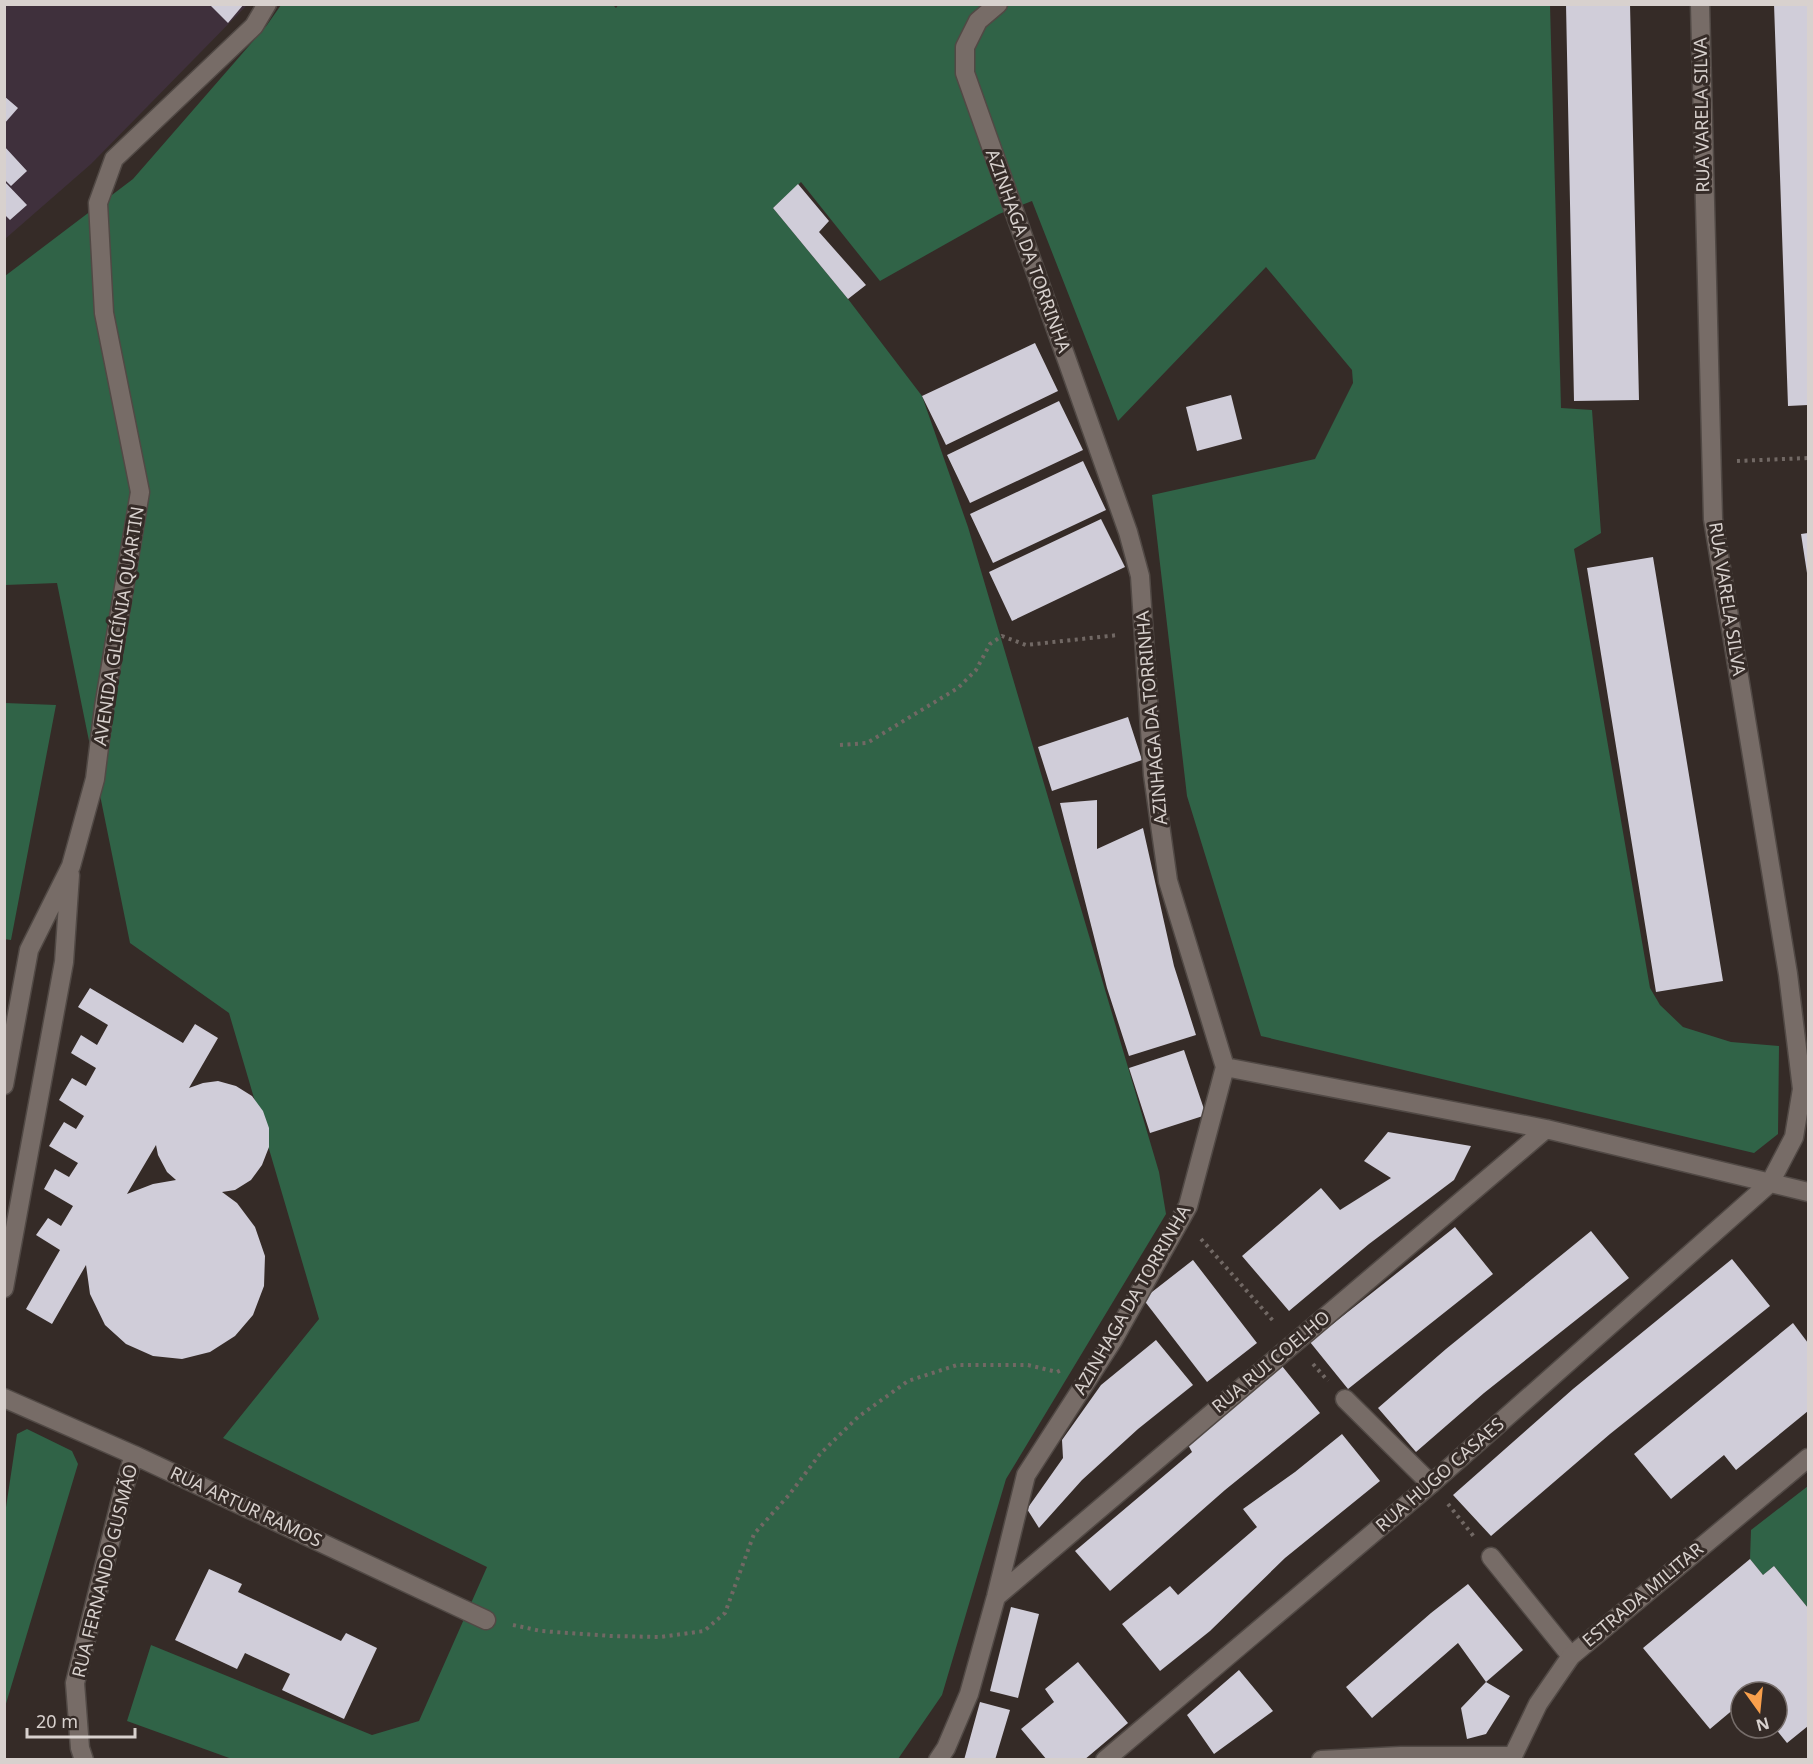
<svg xmlns="http://www.w3.org/2000/svg" width="1813" height="1764" font-family="'Noto Sans',sans-serif">
<rect width="100%" height="100%" fill="#352b27"/>
<!-- industrial -->
<path fill="#3f303c" d="M5,5H247L91,164L5,239Z"/>
<!-- green -->
<path fill="#306347" d="M612,4L616,8L619,4L1550,5L1561,408L1592,410L1601,533L1574,549L1650,988L1660,1005L1683,1027L1731,1042L1779,1046L1778,1134L1754,1153L1261,1036L1187,796L1152,495L1315,459L1353,383L1352,370L1266,267L1118,421L1032,201L999,214L880,281L801,182L773,208L848,299L922,396L968,527L1159,1172L1166,1214L1006,1479L942,1695L898,1759H232L127,1721L151,1645L372,1735L419,1721L487,1567L223,1438L319,1319L229,1013L130,943L57,583L5,585V276L133,179L267,25L281,5Z
M5,703L56,705L11,940L4,939Z
M27,1429L72,1451L78,1464L5,1707V1514L17,1434Z
M1808,1486V1608L1774,1566L1763,1575L1750,1559L1751,1530Z"/>
<!-- building -->
<path fill="#d0cdd9" fill-rule="evenodd" d="M209,4H244L228,23Z
M1566,4H1630L1639,400L1574,401Z
M1774,4H1808V405L1788,406Z
M4,96L18,108L4,124Z
M4,146L27,171L11,186L4,179Z
M4,181L27,205L10,220L4,214Z
M798,184L829,221L819,232L866,285L848,299L773,208Z
M1035,343L1058,391L946,445L922,396Z
M1231,395L1242,439L1197,451L1186,407Z
M1059,401L1083,450L970,503L947,455Z
M1083,461L1106,510L993,563L970,514Z
M1101,519L1125,567L1012,621L989,572Z
M1808,533V573H1807L1801,534Z
M1653,557L1723,981L1656,992L1587,568Z
M1128,717L1142,760L1052,791L1038,747Z
M1097,800V849L1143,828L1174,966L1196,1035L1129,1056L1107,988L1060,803Z
M90,988L183,1043L195,1024L218,1038L189,1088L203,1083L218,1081L236,1086L252,1096L263,1111L269,1128V1147L262,1165L251,1180L235,1190L222,1192L237,1203L255,1227L265,1256L264,1286L253,1315L235,1336L210,1352L182,1359L153,1356L126,1344L105,1325L90,1294L86,1265L52,1324L26,1309L60,1250L36,1235L48,1218L61,1226L73,1206L44,1189L55,1169L69,1177L78,1163L49,1146L64,1122L76,1129L84,1116L59,1100L72,1078L86,1086L96,1068L71,1053L81,1035L97,1045L108,1025L78,1007ZM156,1145L158,1155L167,1172L176,1180L153,1184L127,1194Z
M1184,1050L1206,1115L1150,1133L1129,1068Z
M1388,1132L1471,1146L1454,1180L1369,1244L1289,1311L1242,1256L1321,1188L1340,1210L1391,1178L1364,1161Z
M1455,1227L1493,1274L1348,1389L1310,1342Z
M1591,1231L1629,1278L1484,1393L1416,1452L1378,1408L1446,1349Z
M1732,1259L1770,1306L1610,1434L1491,1536L1453,1495L1573,1389Z
M1193,1260L1257,1343L1207,1382L1143,1299Z
M1793,1323L1808,1343V1411L1736,1470L1724,1455L1671,1499L1634,1454Z
M1156,1340L1193,1385L1138,1429L1082,1480L1039,1528L1027,1509L1063,1458L1062,1440L1101,1385Z
M1282,1366L1320,1413L1225,1490L1110,1591L1075,1551L1192,1452L1187,1443Z
M1342,1434L1380,1481L1285,1558L1210,1631L1160,1671L1122,1624L1170,1586L1178,1595L1257,1527L1243,1509L1295,1472Z
M1750,1559L1763,1575L1774,1566L1808,1608V1726L1787,1743L1775,1728H1777V1692H1741V1703L1710,1729L1643,1648Z
M209,1569L242,1584L238,1592L341,1641L346,1633L377,1648L344,1719L282,1690L290,1674L245,1653L237,1669L175,1640Z
M1468,1584L1523,1650L1486,1682L1458,1643L1372,1718L1346,1687L1431,1613Z
M1011,1607L1039,1614L1018,1698L990,1691Z
M1078,1662L1128,1723L1084,1760H1047L1021,1729L1054,1702L1045,1689Z
M1239,1670L1273,1711L1214,1754L1187,1715Z
M1486,1682L1510,1696L1486,1734L1467,1739L1461,1708Z
M980,1702L1010,1710L995,1760H964Z"/>
<g fill="none" stroke-linecap="round" stroke-linejoin="round">
<defs>
<path id="service" d="M1345,1399L1431,1484
M1491,1557L1571,1656"/>
<path id="minor" d="M1225,1067L1546,1129L1808,1192
M4,1085L29,950L71,866L95,779L104,707L140,492L104,313L98,203L114,159L254,26L267,4
M4,1288L64,962L70,875
M4,1398L134,1455L486,1620
M996,1597L1546,1129
M84,1760L80,1748L75,1683L123,1491L134,1455
M938,1760L946,1748L969,1694L996,1597L1026,1475L1113,1340L1188,1206L1225,1067L1168,881L1153,775L1140,576L1128,532L965,73V47L978,21L998,4
M1105,1760L1431,1484L1770,1183L1794,1137L1802,1089L1788,974L1713,519L1700,4
M1321,1760L1401,1756H1511
M1511,1760L1538,1704L1571,1656L1808,1458"/>
</defs>
<!-- service casing -->
<use href="#service" stroke="#514945" stroke-width="21"/>
<!-- minor casing -->
<use href="#minor" stroke="#514945" stroke-width="21"/>
<!-- path -->
<path stroke="#716864" stroke-width="4" stroke-dasharray="3 4.5" stroke-linecap="butt" d="M1737,461L1808,458
M840,745L867,743L958,688L976,670L990,644L1002,636L1026,645L1118,635
M1201,1239L1275,1323
M1313,1364L1328,1381
M1448,1504L1475,1538
M513,1625L541,1631L611,1636L660,1637L704,1631L725,1613L754,1534L789,1495L820,1454L858,1417L908,1381L957,1365H1028L1057,1372L1061,1370"/>
<!-- service -->
<use href="#service" stroke="#776c67" stroke-width="18"/>
<!-- minor -->
<use href="#minor" stroke="#776c67" stroke-width="18"/>
</g>
<g text-anchor="middle" stroke-width="6" stroke-linejoin="round" paint-order="stroke">
<!-- street labels -->
<g font-size="18" fill="#d8d1ce" stroke="#352b27">
<text transform="translate(1702 115) rotate(-91)" y="6">RUA VARELA SILVA</text>
<text transform="translate(1028 251) rotate(70)" y="6">AZINHAGA DA TORRINHA</text>
<text transform="translate(1727 599) rotate(81)" y="6">RUA VARELA SILVA</text>
<text transform="translate(119 626) rotate(-81)" y="6">AVENIDA GLICÍNIA QUARTIN</text>
<text transform="translate(1152 718) rotate(-95)" y="6">AZINHAGA DA TORRINHA</text>
<text transform="translate(1132 1300) rotate(-60)" y="6">AZINHAGA DA TORRINHA</text>
<text transform="translate(1271 1362) rotate(-40)" y="6">RUA RUI COELHO</text>
<text transform="translate(1440 1475) rotate(-41)" y="6">RUA HUGO CASAES</text>
<text transform="translate(246 1507) rotate(25)" y="6">RUA ARTUR RAMOS</text>
<text transform="translate(105 1571) rotate(-76)" y="6">RUA FERNANDO GUSMÃO</text>
<text transform="translate(1643 1595) rotate(-40)" y="6">ESTRADA MILITAR</text>
</g>
</g>
<!-- border -->
<rect width="1813" height="1764" fill="none" stroke="#d8d1ce" stroke-width="12"/>
<!-- north arrow -->
<g transform="translate(1759 1710) rotate(165)"><circle r="28" fill="#352b27" stroke="#766d6a" stroke-width="1.5"/>
<path d="M0-4.5L10 22L0 15L-10 22Z" fill="#f9a04c"/>
<text y="-9" font-size="16" font-weight="bold" text-anchor="middle" fill="#d8d1ce">N</text>
</g>
<!-- scale -->
<path d="M27 1728v9h108v-9" fill="none" stroke="#d8d1ce" stroke-width="3"/>
<text x="36" y="1728" font-size="18" fill="#d8d1ce" stroke="#352b27" stroke-width="4.5" paint-order="stroke">20 m</text>
</svg>
